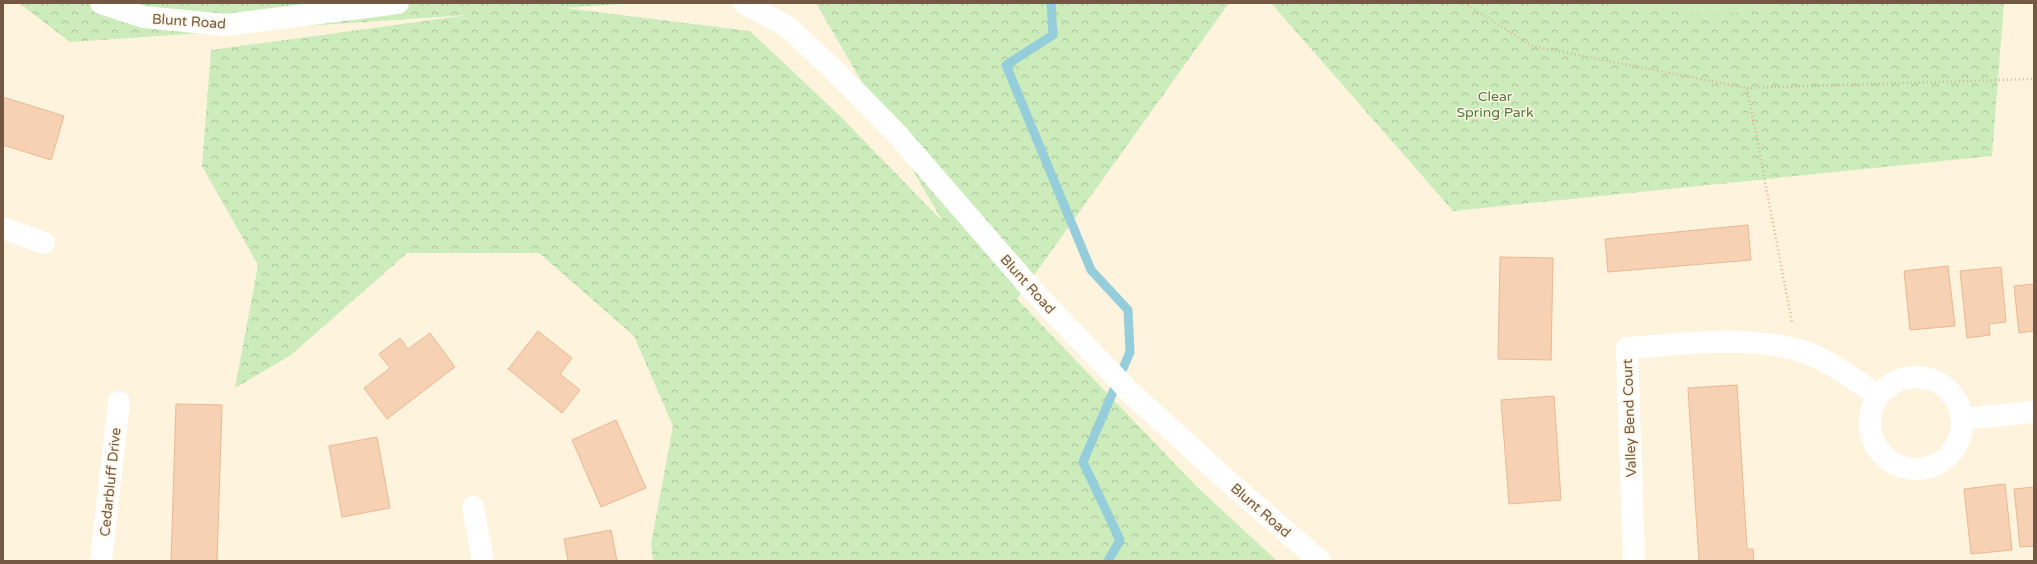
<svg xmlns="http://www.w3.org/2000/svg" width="2037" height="564" font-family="'Varela Round',sans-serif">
<defs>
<pattern id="forest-crowns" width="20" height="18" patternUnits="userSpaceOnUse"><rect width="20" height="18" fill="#cdecbb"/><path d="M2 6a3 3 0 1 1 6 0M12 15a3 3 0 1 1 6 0" fill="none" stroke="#abc29a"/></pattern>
</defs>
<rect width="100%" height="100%" fill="#fef3dd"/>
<!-- forest -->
<path fill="url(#forest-crowns)" d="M19,3H634L565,8L750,31L841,117L943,222L816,3H1229L1017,299L1196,486L1277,561H653L651,544L673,426L634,336L539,253H407L291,355L235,388L258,265L202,166L211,50L468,15L70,42Z
M1271,3H2004L1992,156L1453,211Z"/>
<!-- pitch -->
<path fill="#cdecbb" d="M1595,3H1785L1758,11L1704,15Z"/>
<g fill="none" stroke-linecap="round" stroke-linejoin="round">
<!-- stream -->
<path stroke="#96cddb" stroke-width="9" d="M1051,3L1053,35L1006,65L1091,270L1128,310L1130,352L1083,462L1120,540L1108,561"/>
</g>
<!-- building -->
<path fill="#f6d1b3" stroke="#eab892" d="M3,97L64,116L51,160L3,145Z
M1748,225L1751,260L1608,272L1605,239Z
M1500,257L1553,258L1551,360L1498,359Z
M1948,266L1955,326L1910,330L1904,271Z
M2001,267L2006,322L1989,324L1990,335L1967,338L1960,271Z
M2034,284V331L2019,333L2014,286Z
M538,331L572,358L560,374L580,390L562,413L508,369Z
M430,333L455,367L387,419L364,388L390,368L379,354L400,338L408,349Z
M1737,385L1747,549H1753L1754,561H1699L1688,388Z
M1554,396L1561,500L1509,504L1501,400Z
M176,404L222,405L217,561H171Z
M616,420L646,488L601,507L572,440Z
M377,437L390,508L342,517L329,446Z
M2005,484L2012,550L1971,554L1964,489Z
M2034,487V546L2020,547L2014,489Z
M611,530L617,561H568L564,539Z"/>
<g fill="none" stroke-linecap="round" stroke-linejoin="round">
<!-- path -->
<path stroke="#dab496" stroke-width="2.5" stroke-dasharray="1 3" stroke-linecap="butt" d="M1464,3L1532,46L1747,88L1792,322
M1747,88L2034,79"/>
<!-- street -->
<path stroke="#fff" stroke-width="22" d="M101,3L144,17L226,25L398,3
M744,3L788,27L838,74L897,134L1035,293L1132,394L1230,483L1320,561
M3,228L44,243
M1870 423a46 46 0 1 1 92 0a46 46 0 1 1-92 0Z
M1963,419L2034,412
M473,507L483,561
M101,561L119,402
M1634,561L1627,348C1684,344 1766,332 1819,358C1840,368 1859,383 1878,396"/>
</g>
<g text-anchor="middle" stroke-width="3" stroke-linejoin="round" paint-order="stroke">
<!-- street labels -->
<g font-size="14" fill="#755844" stroke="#fff6e6">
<text transform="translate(189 21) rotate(4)" y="5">Blunt Road</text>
<text transform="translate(1028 284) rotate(48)" y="5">Blunt Road</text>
<text transform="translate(1629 418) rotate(-92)" y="5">Valley Bend Court</text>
<text transform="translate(110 482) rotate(-84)" y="5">Cedarbluff Drive</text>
<text transform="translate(1261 510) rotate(41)" y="5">Blunt Road</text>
</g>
<!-- park labels -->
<g font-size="14" fill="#4b7d3b" stroke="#fff6e6">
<text x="1495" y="101">Clear<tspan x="1495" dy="16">Spring Park</tspan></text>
</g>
</g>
<!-- border -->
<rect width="2037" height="564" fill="none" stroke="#755844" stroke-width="8"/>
</svg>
